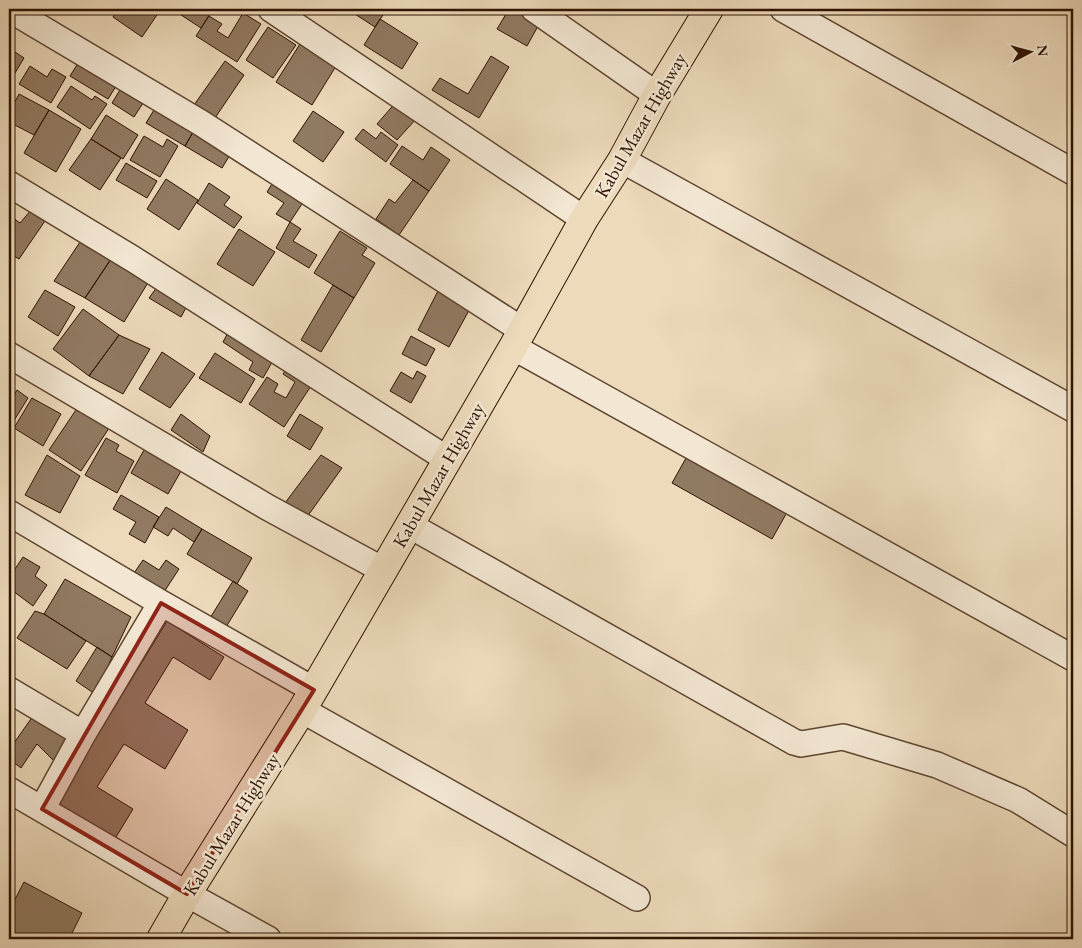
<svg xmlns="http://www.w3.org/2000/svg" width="1082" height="948" font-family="'EB Garamond',serif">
<rect width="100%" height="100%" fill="#ecdabb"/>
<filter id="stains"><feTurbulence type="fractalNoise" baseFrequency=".004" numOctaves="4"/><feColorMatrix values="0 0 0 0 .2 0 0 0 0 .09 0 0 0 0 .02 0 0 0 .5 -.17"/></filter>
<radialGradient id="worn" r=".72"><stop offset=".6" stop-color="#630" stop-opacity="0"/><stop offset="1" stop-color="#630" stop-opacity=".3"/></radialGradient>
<!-- building -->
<path fill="#917a62" stroke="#2e1301" d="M118,9H161L142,37L113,17Z
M172,9H213L201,28Z
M347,9H387L375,27Z
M509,9H528L543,17L527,46L497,29Z
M243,13L261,24L237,62L196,36L209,16L222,24L217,31L228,38Z
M380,19L418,43L402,69L364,45Z
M268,27L296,45L273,78L246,60Z
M305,36L341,58L312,105L276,82Z
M9,48L24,58L9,83Z
M491,56L509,67L479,118L432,90L440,78L468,94Z
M80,60L118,83L108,99L70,76Z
M225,61L244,75L215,118L194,105Z
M30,66L47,77L52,69L66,77L51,103L19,84Z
M123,85L145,100L134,117L112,103Z
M71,86L92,100L95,96L107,104L90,129L57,107Z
M19,94L49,110L34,135L9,122V113Z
M397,101L417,118L397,140L377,124Z
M157,105L196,127L185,146L146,123Z
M49,110L81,129L56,172L24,153Z
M313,111L344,132L323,162L293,141Z
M106,115L138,135L123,159L91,139Z
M196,127L233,150L222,168L185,146Z
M363,129L376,139L381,132L398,145L386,162L355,139Z
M144,136L163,147L167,139L178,146L160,177L130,160Z
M91,139L121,158L100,190L69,170Z
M402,146L423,160L431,147L450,160L429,191L390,164Z
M126,163L157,181L147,198L116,180Z
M166,179L198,200L179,230L147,209Z
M275,179L306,198L290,222L276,214L284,203L267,192Z
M413,180L429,191L399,235L376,219L389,199L395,203Z
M209,183L230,197L224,205L242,217L234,228L197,203Z
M32,209L47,218L19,259L9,253V215L20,223Z
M290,222L301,229L293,241L317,255L309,268L276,248Z
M239,229L275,252L253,286L217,264Z
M340,231L367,248L362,255L375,263L354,298L314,273Z
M82,239L113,256L85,298L54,281Z
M113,256L149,281L124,322L85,298Z
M160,283L189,302L181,317L149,298Z
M333,285L354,298L321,352L301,340Z
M441,285L473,303L449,347L418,330Z
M45,290L75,307L58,336L28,317Z
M83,309L119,335L89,376L53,349Z
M231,327L275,357L263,378L249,370L253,362L223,342Z
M119,335L150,349L123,394L89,376Z
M411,336L435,349L426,366L402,354Z
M162,352L195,374L170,408L139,389Z
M215,353L255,379L241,403L199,378Z
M290,364L315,380L284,427L249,404L267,377L278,384L274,392L286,398L295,382L283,374Z
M417,371L426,376L411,403L390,391L401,372L413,379Z
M17,390L28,398L10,427L9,392L14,395Z
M32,398L61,414L43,446L14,428Z
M82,401L113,422L81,471L49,450Z
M181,414L210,436L203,452L171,430Z
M300,414L323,428L310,450L287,436Z
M106,438L119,445L116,451L134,461L117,493L85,475Z
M148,443L185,464L168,494L131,473Z
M690,451L790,507L772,539L672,483Z
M47,455L80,476L60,513L25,495Z
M321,455L342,468L307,517L285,503Z
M121,495L159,517L145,543L129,534L136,522L113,509Z
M166,507L202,529L194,542L173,528L168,536L153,527Z
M202,529L252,558L237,584L187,554Z
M9,553L15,558L9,568Z
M23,557L40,567L35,576L47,585L33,606L9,588V578Z
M143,560L159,570L166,560L179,569L164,592L134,573Z
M65,579L131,617L112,657L44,614Z
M233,581L248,591L226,627L210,618Z
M35,611L44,614L86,641L67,669L17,638Z
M167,621L224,657L210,680L173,657L145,703L188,730L165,769L124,744L97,787L133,809L113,842L55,805Z
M97,647L112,657L95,694L76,681Z
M33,716L70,739L57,764L37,744L21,768L9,759V750Z
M24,882L82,913L69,939H9V911Z"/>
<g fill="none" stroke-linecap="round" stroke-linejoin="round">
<defs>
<path id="minor" d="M9,9L201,123L522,330
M271,9L584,219
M534,9L657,95
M783,9L1073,172
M622,160L1073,409
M9,184L133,259L447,459
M513,347L1073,658
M9,355L267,507L383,570
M9,513L161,603L314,690
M409,525L794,742L801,744L843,737L937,765L1018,800L1073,834
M9,690L83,734
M302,710L637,898
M9,790L187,894L268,939
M42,809L83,734L161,603"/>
<path id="highway" d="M161,939L187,894L302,710L513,347L584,219L622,160L657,95L709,9"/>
</defs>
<!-- minor casing -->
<use href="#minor" stroke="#5e4530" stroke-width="28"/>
<!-- highway casing -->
<use href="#highway" stroke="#2e1301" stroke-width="30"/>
<!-- minor -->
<use href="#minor" stroke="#f3e7d3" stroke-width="25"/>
<!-- highway -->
<use href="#highway" stroke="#ecdabb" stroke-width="28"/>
</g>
<!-- marked area -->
<path fill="#8f2418" fill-opacity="0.2" stroke="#8f2418" stroke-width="4" stroke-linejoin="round" d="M161,603L314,690L187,894L42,809Z"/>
<g text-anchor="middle" stroke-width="5" stroke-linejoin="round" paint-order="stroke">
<!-- street labels -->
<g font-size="19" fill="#2e1301" stroke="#f3e7d3">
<text transform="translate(640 125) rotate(-60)" y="7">Kabul Mazar Highway</text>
<text transform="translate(438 475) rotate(-60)" y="7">Kabul Mazar Highway</text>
<text transform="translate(231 824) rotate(-58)" y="7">Kabul Mazar Highway</text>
</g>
</g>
<!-- margin -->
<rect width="1082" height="948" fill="none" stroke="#ecdabb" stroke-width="30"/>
<rect x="10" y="10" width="1062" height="928" fill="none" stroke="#2e1301" stroke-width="2.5"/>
<rect x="15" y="15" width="1052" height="918" fill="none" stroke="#2e1301"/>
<!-- north arrow -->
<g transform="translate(1030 52) rotate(84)" stroke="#f3e7d3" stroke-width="4" paint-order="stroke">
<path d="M0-4L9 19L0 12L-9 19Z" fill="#2e1301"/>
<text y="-8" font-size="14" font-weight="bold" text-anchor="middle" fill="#2e1301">N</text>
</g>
<rect width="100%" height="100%" filter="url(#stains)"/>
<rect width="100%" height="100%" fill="url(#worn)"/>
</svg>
